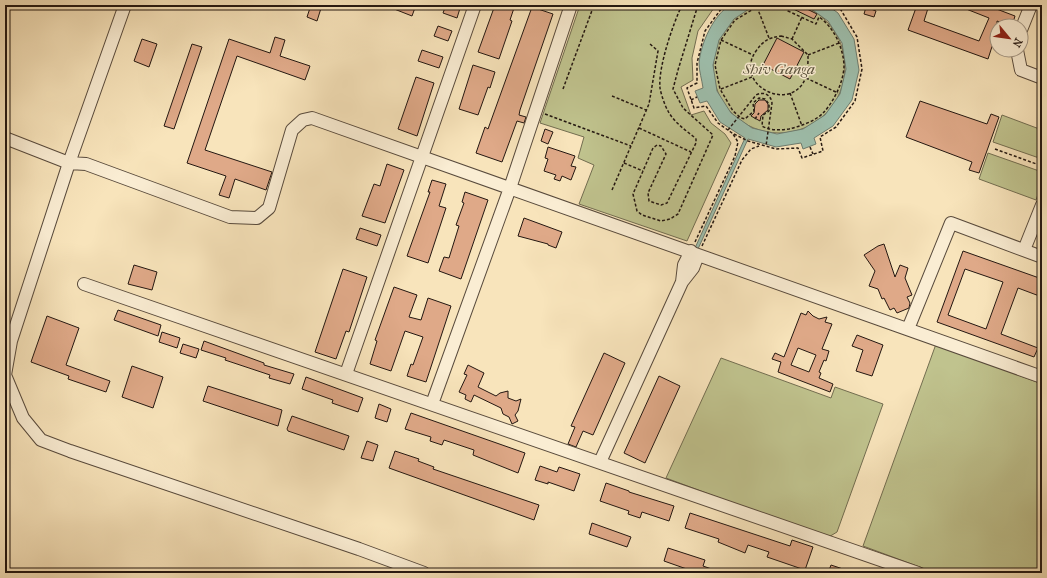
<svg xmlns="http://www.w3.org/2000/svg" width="1047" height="578" font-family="'IM FELL French Canon',serif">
<rect width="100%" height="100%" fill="#f8e4bb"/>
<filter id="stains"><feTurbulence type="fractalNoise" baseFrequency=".005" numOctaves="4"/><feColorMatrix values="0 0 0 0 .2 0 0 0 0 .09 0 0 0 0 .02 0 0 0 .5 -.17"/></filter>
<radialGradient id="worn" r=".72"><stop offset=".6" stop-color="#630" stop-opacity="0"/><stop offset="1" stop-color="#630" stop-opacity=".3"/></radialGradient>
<!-- green -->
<path fill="#c0c38e" stroke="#726d50" d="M713 67a66 66 0 1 1 132 0a66 66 0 1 1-132 0Z
M580,5H716L698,31L692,58L693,80L681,87L691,115L704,111L711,123L725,134L731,143L687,241L579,204L594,165L578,158L584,137L540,123Z
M1002,115L1042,130V159L993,142Z
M988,153L1042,172V183L1036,200L979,179Z
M936,344L1042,384V573H936L863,546Z
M721,358L831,398L835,387L883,404L837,532L827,538L666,478Z"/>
<!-- water -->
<path fill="#9ebfad" stroke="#6d7c6f" d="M730,5H755L734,19L719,40L713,65L717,91L731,113L752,128L777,134L803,129L825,115L840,94L846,69L842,43L828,21L807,6L804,5H827L838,13L854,39L859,70L852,100L833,126L814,138L816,144L803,149L801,143L776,147L748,139L698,249L695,248L745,138L720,122L707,101L700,103L695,91L703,88C702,80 699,71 699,63C701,43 713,16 730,5Z"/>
<!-- building -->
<path fill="#dfa988" stroke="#231711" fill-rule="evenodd" d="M311,5H322L317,21L307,17Z
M384,5H416L412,16Z
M446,5H461L457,18L443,13Z
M495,5H515L510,20L512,21L499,59L478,52Z
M785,5H799L817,14L814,19Z
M917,5H929L924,21L979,41L989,18L956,5H986L1015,16L1012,26L997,21V31L988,59L908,30Z
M532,7L553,14L520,110L519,115L526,117L524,123L517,121L502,162L476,153L485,127L488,129Z
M866,7L876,11L874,17L864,14Z
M438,26L452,31L448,41L434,36Z
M275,37L285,40L280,56L310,66L305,80L237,56L205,150L272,172L266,190L235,179L229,198L219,195L226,176L187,163L229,39L270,53Z
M777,38L804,52L790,79L763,65Z
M142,39L157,44L149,67L134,61Z
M192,44L202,47L174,129L164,126Z
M422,50L443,57L439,68L418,61Z
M473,65L495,72L490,88L488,87L478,115L459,109Z
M416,77L434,83L417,136L398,129Z
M759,100H765L768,104V110L761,116L760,121L751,116L754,113L755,104Z
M920,101L987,124L991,114L999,117L979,173L969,170L972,162L906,137Z
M545,129L553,132L548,144L541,141Z
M548,147L575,156L571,166L576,167L571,180L562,176L560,181L554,179L556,175L544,171L548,159L545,158Z
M387,164L404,170L385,223L362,216L374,184L380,186Z
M432,180L446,184L439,206L446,208L428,263L407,256L430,192H428Z
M465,192L488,200L461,279L439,271L444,257L449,258L459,226L456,225L464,203L462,202Z
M524,218L562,232L556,248L548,245V244L518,236Z
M360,228L381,235L377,246L356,239Z
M884,244L895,277L900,265L908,268L905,278L912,295L907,297L910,303L909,308L897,313L894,308L890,310L884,298L882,299L878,289L869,286L875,271L864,255L878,246Z
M963,251L1042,279V297L1018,288L1001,334L1038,348L1034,357L937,322ZM965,269L1003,282L986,329L948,315Z
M134,265L157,272L152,290L128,284Z
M343,269L367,277L349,332L346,331L336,359L315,352Z
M394,287L417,295L409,317L421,320L428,298L451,306L426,382L407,376L411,364L413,365L423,337L405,331L391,371L370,364L377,341L375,340Z
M118,310L161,325L158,336L114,320Z
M808,311L813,316L819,319L827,317L825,322L832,324L822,349L829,351L826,361L824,360L819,372L821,373L819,378L833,384L830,392L778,372L781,362L772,359L775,353L784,357L801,313L806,315ZM798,348L816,355L809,372L791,365Z
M47,316L79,328L66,365L110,381L106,392L68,379L69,376L31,362Z
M162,332L180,338L177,348L159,342Z
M857,335L883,345L872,376L856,371L863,350L852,346Z
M204,341L264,363V365L294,374L290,384L269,378L270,375L225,360L226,358L201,350Z
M183,344L199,349L196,358L180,353Z
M604,353L625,363L593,435L583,431L576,447L568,444L575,427L571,426Z
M468,365L484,373L478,387L496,396L500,393L508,391V398L516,401L521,399L518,411L515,415L518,421L512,424L509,417L503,414L501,408L474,395L471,402L465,399L466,395L459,392L467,375L464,374Z
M132,366L163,377L153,408L122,397Z
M659,376L680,386L645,463L624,453Z
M306,377L363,398L358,412L332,403L333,400L302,389Z
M208,386L282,410L278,426L203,401Z
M379,404L391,409L387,422L375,418Z
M411,413L525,453L518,473L473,455L474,450L444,440L442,445L430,441L431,437L405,429Z
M292,416L349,436L344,450L288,431L287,429Z
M367,441L378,445L373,461L361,458Z
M395,451L419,459L418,461L434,467L433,469L539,505L534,520L389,468Z
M540,466L557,472L559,467L580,474L574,491L548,482V484L535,480Z
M606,483L629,491V492L674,506L669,521L642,512L640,518L628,514L629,511L600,501Z
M690,513L790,546L792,540L813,547L805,570L767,557L769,552L748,545L745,553L718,542L719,539L685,528Z
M592,523L631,537L627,547L589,534Z
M668,548L705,560L703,566L720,572L719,573H698L664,561Z
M831,565L852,572L851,573H828Z"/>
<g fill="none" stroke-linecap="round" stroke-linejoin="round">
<defs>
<path id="minor" d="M125,5L69,163L11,341L5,375L23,418L41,440L70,451L359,549L424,573
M1021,30L1031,5
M1017,50L1021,70L1042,78
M5,138L69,163L86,164L230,217L257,218L269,208L292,130L303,120L312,118L1042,377
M1024,250L1042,205
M682,282L684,265L691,251
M84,284L918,573
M908,329L951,223L1042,257
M346,374L475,5
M432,404L510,188L571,5
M600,462L682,282L693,268L698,255"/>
</defs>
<!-- minor casing -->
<use href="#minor" stroke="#584a3c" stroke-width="14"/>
<!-- path -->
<path stroke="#231711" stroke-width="1.5" stroke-dasharray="3 2" stroke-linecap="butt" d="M682,5C673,24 658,67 660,88C661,94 665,106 668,111C674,122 684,129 694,137L696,139V143L667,203L661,205L649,201L648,193L666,154L661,146L657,145L653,148L633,194L637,211L642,215L661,221L670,219L678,214L713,135L683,108L673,89L678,70L698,5
M724,5L705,31L697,63V83L687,88L694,108L706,106L718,123L732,133L748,141L776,149L798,148L802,158L823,151L820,137L836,127L855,101L862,69L857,37L841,10L834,5
M765,5L757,7L735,20L721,40L715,65L720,89L733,111L741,118L745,119L754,111L753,103L759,98L765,99L769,104V111L763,115L762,126C771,131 780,130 789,129C801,126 816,121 824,112C834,101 843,83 844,67C844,49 834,27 819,17L816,24L788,11L791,5
M757,7L769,38
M781,36L792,39L808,55C808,62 808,70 806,77C792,115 732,85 756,51C763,41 768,38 781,36Z
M792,39L802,17
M721,40L753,55
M808,55L839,43
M806,78L838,93
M563,89L594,5
M721,89L752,77
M790,93L802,126
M612,96L646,110
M691,100L697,97
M545,114L631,146
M755,119L759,113
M639,128L691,152
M728,130L756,95C764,91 771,95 772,103L766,146
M810,147L813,154
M995,149L1042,166
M624,163L643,171
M612,190L649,104L658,51L649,43
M695,242L735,156L738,142L733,134
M702,246L742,160L751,149L759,146"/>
<!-- minor -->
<use href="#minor" stroke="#faedd3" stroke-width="12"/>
</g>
<g text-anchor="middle" stroke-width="3" stroke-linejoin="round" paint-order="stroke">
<!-- park labels -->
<g font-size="15" font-style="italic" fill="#5a533d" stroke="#faedd3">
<text x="779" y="74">Shiv Ganga</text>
</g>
</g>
<!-- margin -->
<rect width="1047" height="578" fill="none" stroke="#f8e4bb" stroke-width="20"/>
<rect x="6" y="6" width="1035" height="566" fill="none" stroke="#231711" stroke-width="2"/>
<rect x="10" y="10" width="1027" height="558" fill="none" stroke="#231711"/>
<!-- north arrow -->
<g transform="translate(1009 38) rotate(119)"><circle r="19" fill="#faedd3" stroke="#a49785"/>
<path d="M0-3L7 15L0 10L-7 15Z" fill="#8f2418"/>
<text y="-6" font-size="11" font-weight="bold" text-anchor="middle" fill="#231711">N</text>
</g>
<rect width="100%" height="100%" filter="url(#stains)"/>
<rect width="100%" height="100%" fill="url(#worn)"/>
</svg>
